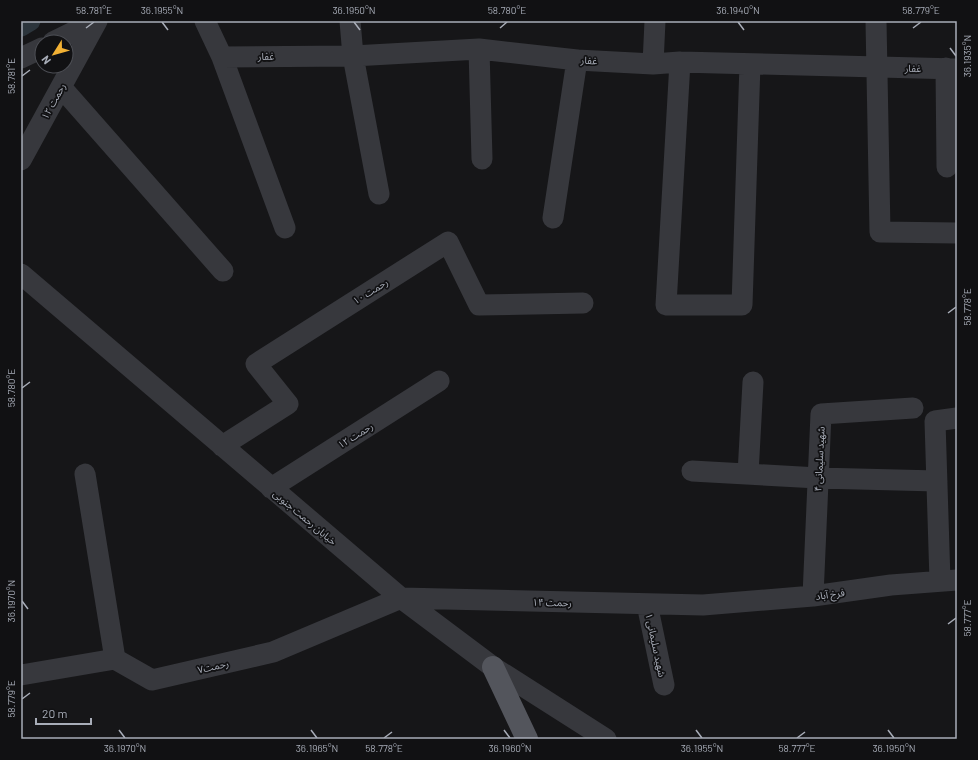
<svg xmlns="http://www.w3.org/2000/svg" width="978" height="760" font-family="Barlow,'Noto Sans Arabic',sans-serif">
<rect width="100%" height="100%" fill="#161618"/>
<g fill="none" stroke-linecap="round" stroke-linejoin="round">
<!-- canal -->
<path stroke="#2c353c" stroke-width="19" d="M21,27L31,21"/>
<!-- minor -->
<path stroke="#37383d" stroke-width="21" d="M205,21L222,57L285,228
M350,21L353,56L379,194
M876,21L880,232L957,233
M53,42L96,21
M479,49L482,159
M222,57L353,56L479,49L577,60L653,64L680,62L957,69
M21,58L42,48
M680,62L666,305H742L750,64
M653,64L655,21
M946,68L947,167
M61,87L223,271
M21,160L97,21
M553,218L577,60
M21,274L401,598L493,667L606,739
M222,446L288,404L256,364L448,242L479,305L583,303
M692,471L818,478L937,481
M85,474L115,659
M748,474L753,382
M271,488L439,381
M940,581L935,421L957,418
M813,596L821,414L913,408
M647,604L664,685
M21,675L115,659L152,680L273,652L401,598L703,605L813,596L891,585L957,580"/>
<!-- major -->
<path stroke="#53555c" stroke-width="22" d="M493,667L527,739"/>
</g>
<!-- ticks -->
<path fill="none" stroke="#a8adb8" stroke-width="1.5" d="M162,22L168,30M354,22L360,30M738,22L744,30M86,28L94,22M500,28L507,22M913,28L921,22M950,48L956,56M22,76L30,70M948,313L956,307M22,388L30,382M22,601L28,609M948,624L956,618M22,699L30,693M119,730L125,738M311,730L317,738M504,730L510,738M696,730L702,738M888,730L894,738M384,738L392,732M797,738L805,732"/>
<g text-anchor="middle" stroke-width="3.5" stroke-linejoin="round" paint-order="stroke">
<!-- street labels -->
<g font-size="10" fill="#a8adb8" stroke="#111113">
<text x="266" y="60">غفار</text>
<text transform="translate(589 60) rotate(3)" y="4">غفار</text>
<text transform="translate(913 68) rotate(1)" y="4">غفار</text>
<text transform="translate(53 101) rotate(-61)" y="4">رحمت ۱۲</text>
<text transform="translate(370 291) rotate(-32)" y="4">رحمت ۱۰</text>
<text transform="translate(355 435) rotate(-32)" y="4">رحمت ۱۲</text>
<text transform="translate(819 459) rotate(-87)" y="4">شهید سلیمانی ۴</text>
<text transform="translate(305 517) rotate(40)" y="4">خیابان رحمت جنوبی</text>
<text transform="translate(830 594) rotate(-8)" y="4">فرخ آباد</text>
<text transform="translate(552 602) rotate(1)" y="4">رحمت ۱۴</text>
<text transform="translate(656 645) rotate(78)" y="4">شهید سلیمانی ۱</text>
<text transform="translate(213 666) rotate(-13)" y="4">رحمت۷</text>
</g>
</g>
<!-- border -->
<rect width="978" height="760" fill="none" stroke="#111113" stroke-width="44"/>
<!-- north arrow -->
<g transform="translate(54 54) rotate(233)"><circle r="19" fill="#111113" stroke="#4d4f55"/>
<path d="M0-3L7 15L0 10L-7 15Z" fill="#f2b134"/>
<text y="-6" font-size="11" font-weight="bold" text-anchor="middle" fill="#a8adb8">N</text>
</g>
<!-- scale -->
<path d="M36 718v6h55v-6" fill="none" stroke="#a8adb8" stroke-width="2"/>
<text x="42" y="718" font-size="12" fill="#a8adb8" stroke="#111113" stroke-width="3" paint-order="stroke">20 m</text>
<rect x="22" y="22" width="934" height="716" fill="none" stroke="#a8adb8" stroke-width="1.5"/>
<g font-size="10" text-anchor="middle" fill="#a8adb8">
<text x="94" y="14">58.781°E</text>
<text x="162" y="14">36.1955°N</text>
<text x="354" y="14">36.1950°N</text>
<text x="507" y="14">58.780°E</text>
<text x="738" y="14">36.1940°N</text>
<text x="921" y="14">58.779°E</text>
<text transform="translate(967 56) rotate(-90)" y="4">36.1935°N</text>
<text transform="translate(11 76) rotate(-90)" y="4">58.781°E</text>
<text transform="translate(967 307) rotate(-90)" y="4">58.778°E</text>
<text transform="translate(11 388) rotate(-90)" y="4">58.780°E</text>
<text transform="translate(11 601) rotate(-90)" y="4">36.1970°N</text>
<text transform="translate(967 618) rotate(-90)" y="4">58.777°E</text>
<text transform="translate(11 699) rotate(-90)" y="4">58.779°E</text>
<text x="125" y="752">36.1970°N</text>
<text x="317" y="752">36.1965°N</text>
<text x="384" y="752">58.778°E</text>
<text x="510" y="752">36.1960°N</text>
<text x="702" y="752">36.1955°N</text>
<text x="797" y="752">58.777°E</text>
<text x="894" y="752">36.1950°N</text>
</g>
</svg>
